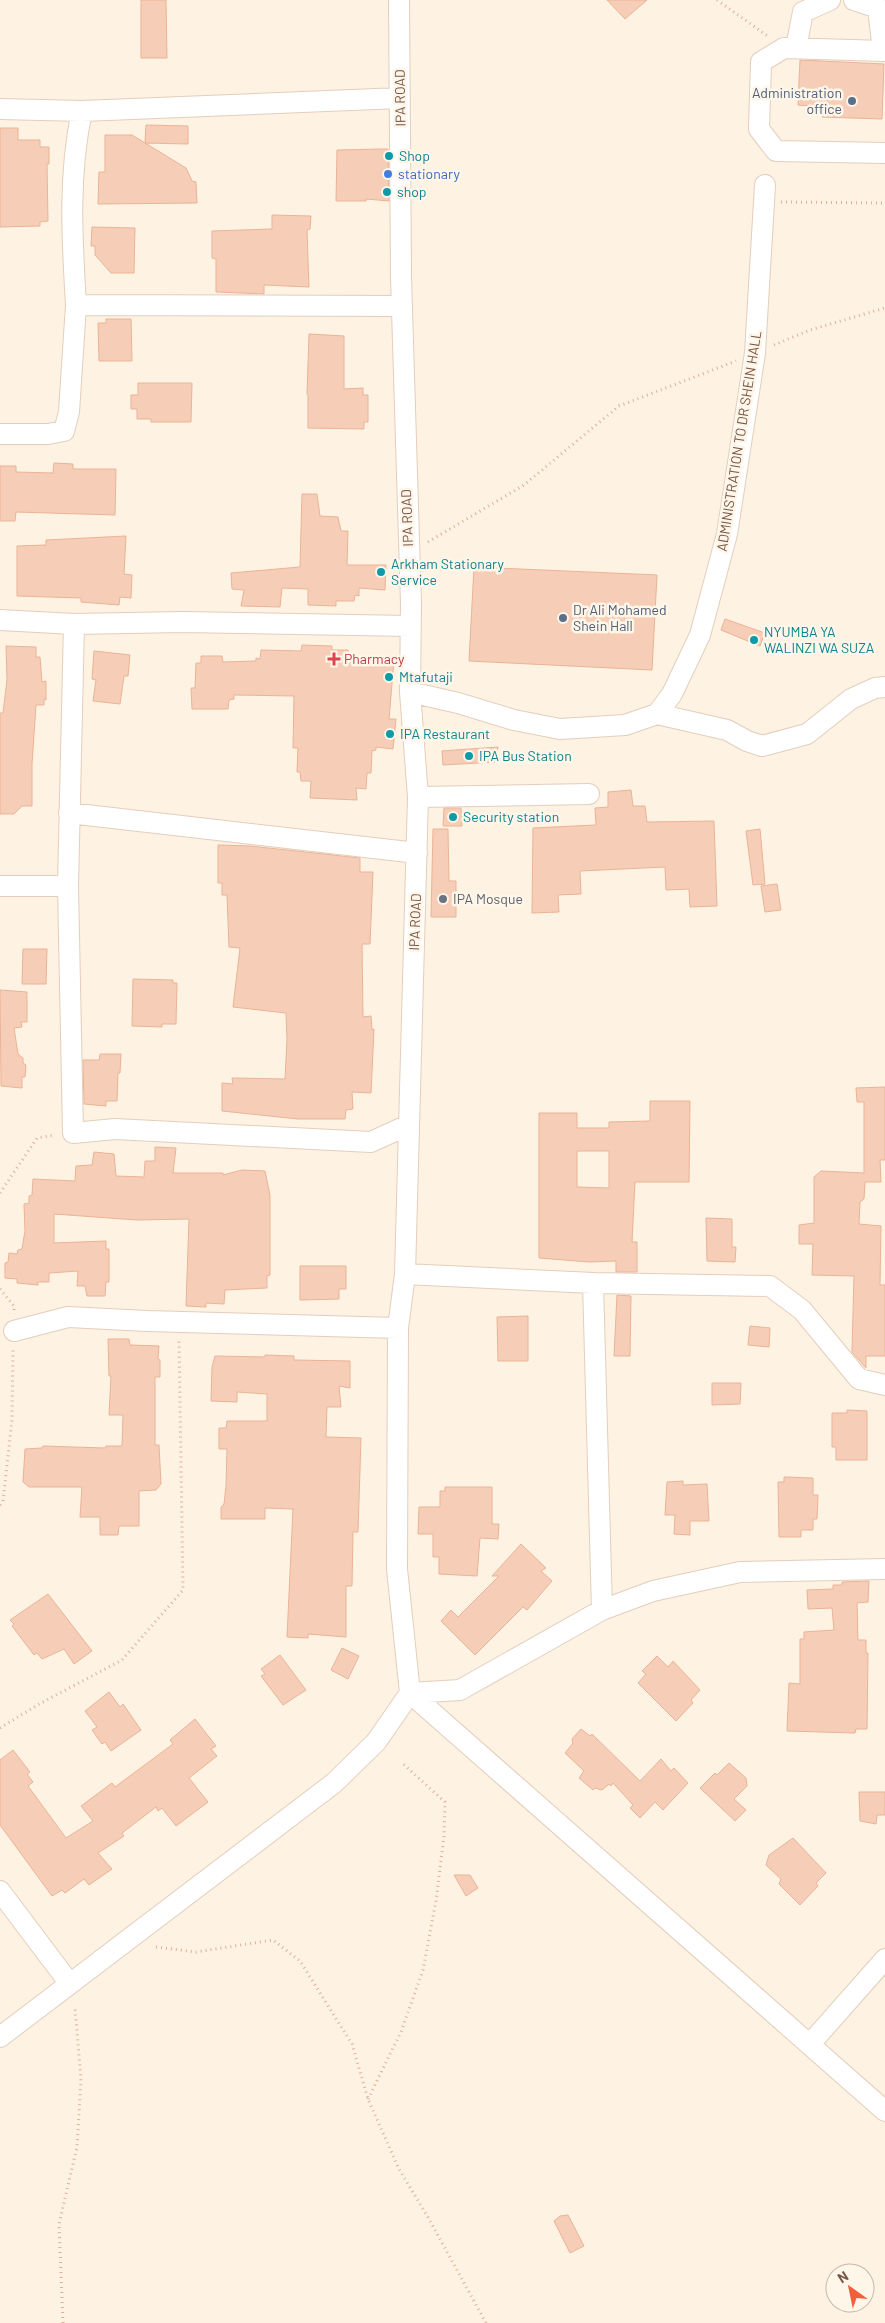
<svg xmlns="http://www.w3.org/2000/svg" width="885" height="2323" font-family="Barlow,sans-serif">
<rect width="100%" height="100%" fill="#fef2e2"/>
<!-- building -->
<path fill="#f6ceb7" stroke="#eab396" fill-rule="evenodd" d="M141,0H166L167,58H141Z
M607,0H647L625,19Z
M800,60L884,64L882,119L822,117V107L798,105Z
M146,125L188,126V144L145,143Z
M0,128H18V140H40V147H49V164H47L48,221L40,222V226L0,227Z
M105,135H132L186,168L192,181L196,182L197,203L98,204L99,172H105Z
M381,149H388L389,201L366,199V201H336L337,150Z
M272,215L311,216L310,229L307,230L309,287L264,285V294L216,292V259L212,258V231L272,229Z
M92,227L135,228L134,273H111L95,255V246H91Z
M106,319H131L132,361H99L98,323H106Z
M309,334L344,336V389L363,388V395H368V422H364V429L308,428V395L307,394Z
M138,383H192L191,422H151V419H137V409H131V395H138Z
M54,463L73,464V469H116L115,515L16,512L15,521H0V466H16V472L53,473Z
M302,494H317L320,516L338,517L341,531H348L347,565H386L385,590L359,588V596L355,595L354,601H336V606L308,605V589L282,588L280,607L241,606L244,590L232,589L231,573L300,567Z
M126,536L124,574L132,575L131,598L120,597L119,605L81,602V598L17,596V546L46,545V540Z
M474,567L657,575L652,670L469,661Z
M725,619L765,633L760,646L721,630Z
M302,645L332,646V650H348L349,658L394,660L389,719H396L393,749L376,747V750L372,751L371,773H367L366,789L356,788L357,800L310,798L311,781H301L300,772H297L298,748H293L294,696L234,695V699L229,700L228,709H192L191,688H195L196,663H201V656H222L223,662L256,661V658L260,659L261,650L301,651Z
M6,646L36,647V657H40L42,682L46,681V700L44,699V705H36L32,764V806H22L14,814H0V713H3L7,680Z
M94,651L130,655L128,676H124L120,704L93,701L96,680L92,679Z
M498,747L495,762L443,765L442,751Z
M631,790L633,806H645L647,822L714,821L717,906L690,907L689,889L666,890L665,867L580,871L581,894L558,895L559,912L532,913L533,828L596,825L595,808L608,807V792Z
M444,808H461L462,826H443Z
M433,829H448L449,881H456V917H431Z
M760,829L765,884L753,885L746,831Z
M218,845L250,846L360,858V872H373L370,944H362L363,1017L371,1016L372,1030L374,1029L371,1093L352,1092L353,1109L346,1110L345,1119H298L222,1111V1083L233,1084L232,1078L285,1079L287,1040L286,1013L233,1007L240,948L229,947L227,895H222V883H218Z
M777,884L781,910L765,912L761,886Z
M23,949H47L46,984H22Z
M133,979L173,980V983H177L176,1024H162V1027L132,1026Z
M0,990L27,992V1022H21L22,1027L14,1028L18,1054L23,1058V1063L26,1065L25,1077H22V1088L1,1086Z
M100,1054H121L120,1073H118L117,1101H106V1106L84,1104L83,1060H99Z
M885,1087V1160H880L881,1182H865L864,1199L860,1202L859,1224L881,1226L880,1285H885V1356H866V1368L852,1352L854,1276L812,1275L813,1244H799V1225L814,1223V1177L821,1171L864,1173V1102H857L856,1088Z
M650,1101H690L689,1182H635L632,1242H637V1272H616V1261L589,1262L539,1258V1113H577V1128H609V1122L650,1121ZM577,1151H609V1188L577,1187Z
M155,1147L176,1148L173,1173H223V1175L242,1170L265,1171L270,1195V1275L267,1276V1288L225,1290L224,1304L206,1303V1307L186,1306L189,1219L137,1220L54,1214V1243L106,1241V1249H109V1282H106L105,1296H87L85,1286H77L78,1271L49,1273V1282H38V1285L17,1283V1279L5,1278V1263L8,1262L9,1253L17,1254L18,1250L22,1249L25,1231L24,1204L29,1203V1196L32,1195L33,1179L75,1181L76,1166L92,1165L94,1152L114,1154L116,1176L144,1177L145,1161H155Z
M706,1218L732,1219V1247H736L735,1262L707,1261Z
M300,1266H346V1289H339V1299L300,1300Z
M617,1295L631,1296L630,1356H614Z
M528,1316V1361H498L497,1317Z
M750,1326L770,1328L769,1347L748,1345Z
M108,1339H129L130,1345L159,1346L158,1359L160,1360V1377H155V1445H159L161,1484L156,1490L139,1491V1526H119L118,1535H100V1517H80L82,1487H29L23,1482L25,1449L42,1448L43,1446L105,1448L106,1446H122L123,1415H109L111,1376H109Z
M265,1355L294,1356V1360L350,1361V1388L339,1386L341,1407H327L326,1437L361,1438L358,1532H353L352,1586H346V1637L308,1634V1638L287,1637L293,1509L265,1508V1519H221V1507L224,1504L226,1486L227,1449H219V1428H226L227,1421H267V1394L237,1392V1402L211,1401L212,1367L215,1356L265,1357Z
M712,1383H741L740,1404L712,1405Z
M847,1410L867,1411V1460H836V1447H832V1413H847Z
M784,1477L813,1478V1495H818L817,1519H813V1530H801V1537H779L778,1482H784Z
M683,1481V1485L707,1484L709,1521H690V1535L674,1534L675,1515H665L667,1482Z
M445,1487H492V1524H499L498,1539L480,1538L477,1576L439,1574V1557H433V1534H418L419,1507H440V1491H445Z
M521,1544L546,1568L541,1571L552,1581L527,1610L523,1607L475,1655L441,1621L451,1610L458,1617L499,1576H492Z
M869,1581L868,1602L857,1603L858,1640H866V1653H868L867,1729H856L855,1733L787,1731L789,1683L800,1684V1639H804V1632L834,1630L832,1608L808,1609L807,1590L833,1589V1585H842V1582Z
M48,1594L92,1651L74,1664L64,1649L42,1659L37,1653L34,1655L12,1626L14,1624L10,1620Z
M342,1648L359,1656L348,1679L331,1670Z
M280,1655L306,1690L283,1705L261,1676L265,1674L261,1669Z
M657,1656L668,1667L673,1661L700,1690L691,1700L693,1703L676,1721L638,1683L646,1674L642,1671Z
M109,1692L120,1707L123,1704L141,1730L111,1751L105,1742L102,1744L92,1730L97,1727L85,1711Z
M195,1719L216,1746L211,1749L217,1756L189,1778L208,1802L176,1826L162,1808L158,1811L156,1807L122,1833L124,1836L98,1853L112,1869L89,1885L84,1879L65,1893L62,1890L52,1896L0,1825V1760L13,1750L30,1772L27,1774L33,1782L28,1786L66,1838L93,1821L81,1806L112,1783L115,1787L173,1744L170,1740Z
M581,1729L590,1736L592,1734L640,1781L661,1759L671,1771L674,1768L688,1783L663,1810L655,1802L640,1818L630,1808L633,1805L613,1783L611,1786L609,1784L602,1790L595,1788L593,1790L579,1778L584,1771L565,1753L573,1743L572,1739Z
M729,1763L746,1778L747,1786L734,1799L746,1810L735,1821L700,1788L715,1773L717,1775Z
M859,1792H885V1815H877L876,1824L860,1821Z
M793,1838L826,1873L816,1883L818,1886L800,1905L779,1884L781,1879L766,1865L769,1855Z
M454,1875H470L478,1888L466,1896Z
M568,2215L584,2246L570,2253L554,2221L560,2216Z"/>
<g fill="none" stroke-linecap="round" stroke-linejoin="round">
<defs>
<path id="minor" d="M854,0L878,8L883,51
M796,48L803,12L830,0
M885,51L784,48L761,62L759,129L776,151L885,153
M0,109L82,111L400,98
M76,305C72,239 68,175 82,111
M0,434H48L64,431L69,412L76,305L402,306
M0,620L74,624L68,886L73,1133L115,1129L371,1142L408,1125
M74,624L182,622L410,626
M410,692L458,703L514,720L560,729L625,725L657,714L727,730L747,741L762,746L807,734L851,699L875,688L885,687
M657,714L672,694L700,635L727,534L755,353L765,185
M418,797L589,794
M69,813L417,853
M0,886H68
M405,1274L593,1283L602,1610
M593,1283L770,1286L802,1310L859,1379L885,1385
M14,1331L68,1317L147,1321L398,1328
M410,1693L885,2111
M410,1693L460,1690L602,1610L653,1591L740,1572L885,1569
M0,1891L70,1984
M0,2037L334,1783L376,1742L410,1693L397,1569L398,1328L405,1274L418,797L410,692L411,604L401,277L399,0
M810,2044L885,1959"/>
</defs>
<!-- minor casing -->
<use href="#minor" stroke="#e3cebd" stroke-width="22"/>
<!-- path -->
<path stroke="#dbb19a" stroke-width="3" stroke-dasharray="1 4" stroke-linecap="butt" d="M717,0L769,37
M781,202L885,203
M774,345L810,330L885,308
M428,542L524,485L619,406L736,361
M0,1193L37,1138L55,1135
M0,1289L14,1306V1313
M0,1505L3,1501L12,1420L13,1349
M0,1728L41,1703L122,1660L183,1590L179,1339
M156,1947L196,1952L273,1940L300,1961L352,2044L368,2099L399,2169L429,2219L486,2323
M368,2099L401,2032L423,1970L436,1901L444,1836L445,1802L401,1762
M63,2323L59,2224L77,2147L81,2079L75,2008"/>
<!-- minor -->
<use href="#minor" stroke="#fff" stroke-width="20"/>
</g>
<!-- markers -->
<g fill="#5c6f8a" stroke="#fff6ea" stroke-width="2">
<circle cx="852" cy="101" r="5"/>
<circle cx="563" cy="618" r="5"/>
</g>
<g fill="#0f9aa8" stroke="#fff6ea" stroke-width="2">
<circle cx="389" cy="156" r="5"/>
<circle cx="387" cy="192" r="5"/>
<circle cx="381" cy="572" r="5"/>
<circle cx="754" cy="640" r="5"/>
<circle cx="389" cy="677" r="5"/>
<circle cx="390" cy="734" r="5"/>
<circle cx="469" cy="756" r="5"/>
<circle cx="453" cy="817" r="5"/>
</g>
<circle fill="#3f7fe0" stroke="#fff6ea" stroke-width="2" cx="388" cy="174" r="5"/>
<path fill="#e0444e" stroke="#fff6ea" stroke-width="2" d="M331.5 651.5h5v5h5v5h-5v5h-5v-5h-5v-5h5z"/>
<circle fill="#6b7280" stroke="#fff6ea" stroke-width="2" cx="443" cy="899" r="5"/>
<g text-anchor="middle" stroke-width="5" stroke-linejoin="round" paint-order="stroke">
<!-- service labels -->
<g font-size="14" fill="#4e5e75" stroke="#fff6ea" text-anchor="end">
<text x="842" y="98">Administration<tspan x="842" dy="16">office</tspan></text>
<text x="573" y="615" text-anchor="start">Dr Ali Mohamed<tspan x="573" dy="16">Shein Hall</tspan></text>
</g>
<!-- street labels -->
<g font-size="14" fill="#785646" stroke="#fff6ea">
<text transform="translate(400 98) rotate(-91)" y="5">IPA ROAD</text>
<text transform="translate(739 441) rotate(-81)" y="5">ADMINISTRATION TO DR SHEIN HALL</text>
<text transform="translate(407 518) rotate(-92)" y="5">IPA ROAD</text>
<text transform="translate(415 922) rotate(-88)" y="5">IPA ROAD</text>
</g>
<!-- culture labels -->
<g font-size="14" fill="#0d838f" stroke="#fff6ea" text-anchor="start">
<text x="399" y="161">Shop</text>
<text x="397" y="197">shop</text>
<text x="391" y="569">Arkham Stationary<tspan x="391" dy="16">Service</tspan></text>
<text x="764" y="637">NYUMBA YA<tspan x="764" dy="16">WALINZI WA SUZA</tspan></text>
<text x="399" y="682">Mtafutaji</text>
<text x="400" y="739">IPA Restaurant</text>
<text x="479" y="761">IPA Bus Station</text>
<text x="463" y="822">Security station</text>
</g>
<!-- shop labels -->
<g font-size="14" fill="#366cbe" stroke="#fff6ea" text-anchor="start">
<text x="398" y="179">stationary</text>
</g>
<!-- health labels -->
<g font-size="14" fill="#be3a42" stroke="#fff6ea" text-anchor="start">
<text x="344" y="664">Pharmacy</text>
</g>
<!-- worship labels -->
<g font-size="14" fill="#5b616d" stroke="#fff6ea" text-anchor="start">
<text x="453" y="904">IPA Mosque</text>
</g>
</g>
<!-- north arrow -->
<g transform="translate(850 2288) rotate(327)"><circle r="24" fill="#fff6ea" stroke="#c9b6a8"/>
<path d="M0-4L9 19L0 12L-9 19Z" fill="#f25f3d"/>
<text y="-8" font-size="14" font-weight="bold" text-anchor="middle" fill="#785646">N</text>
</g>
</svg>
